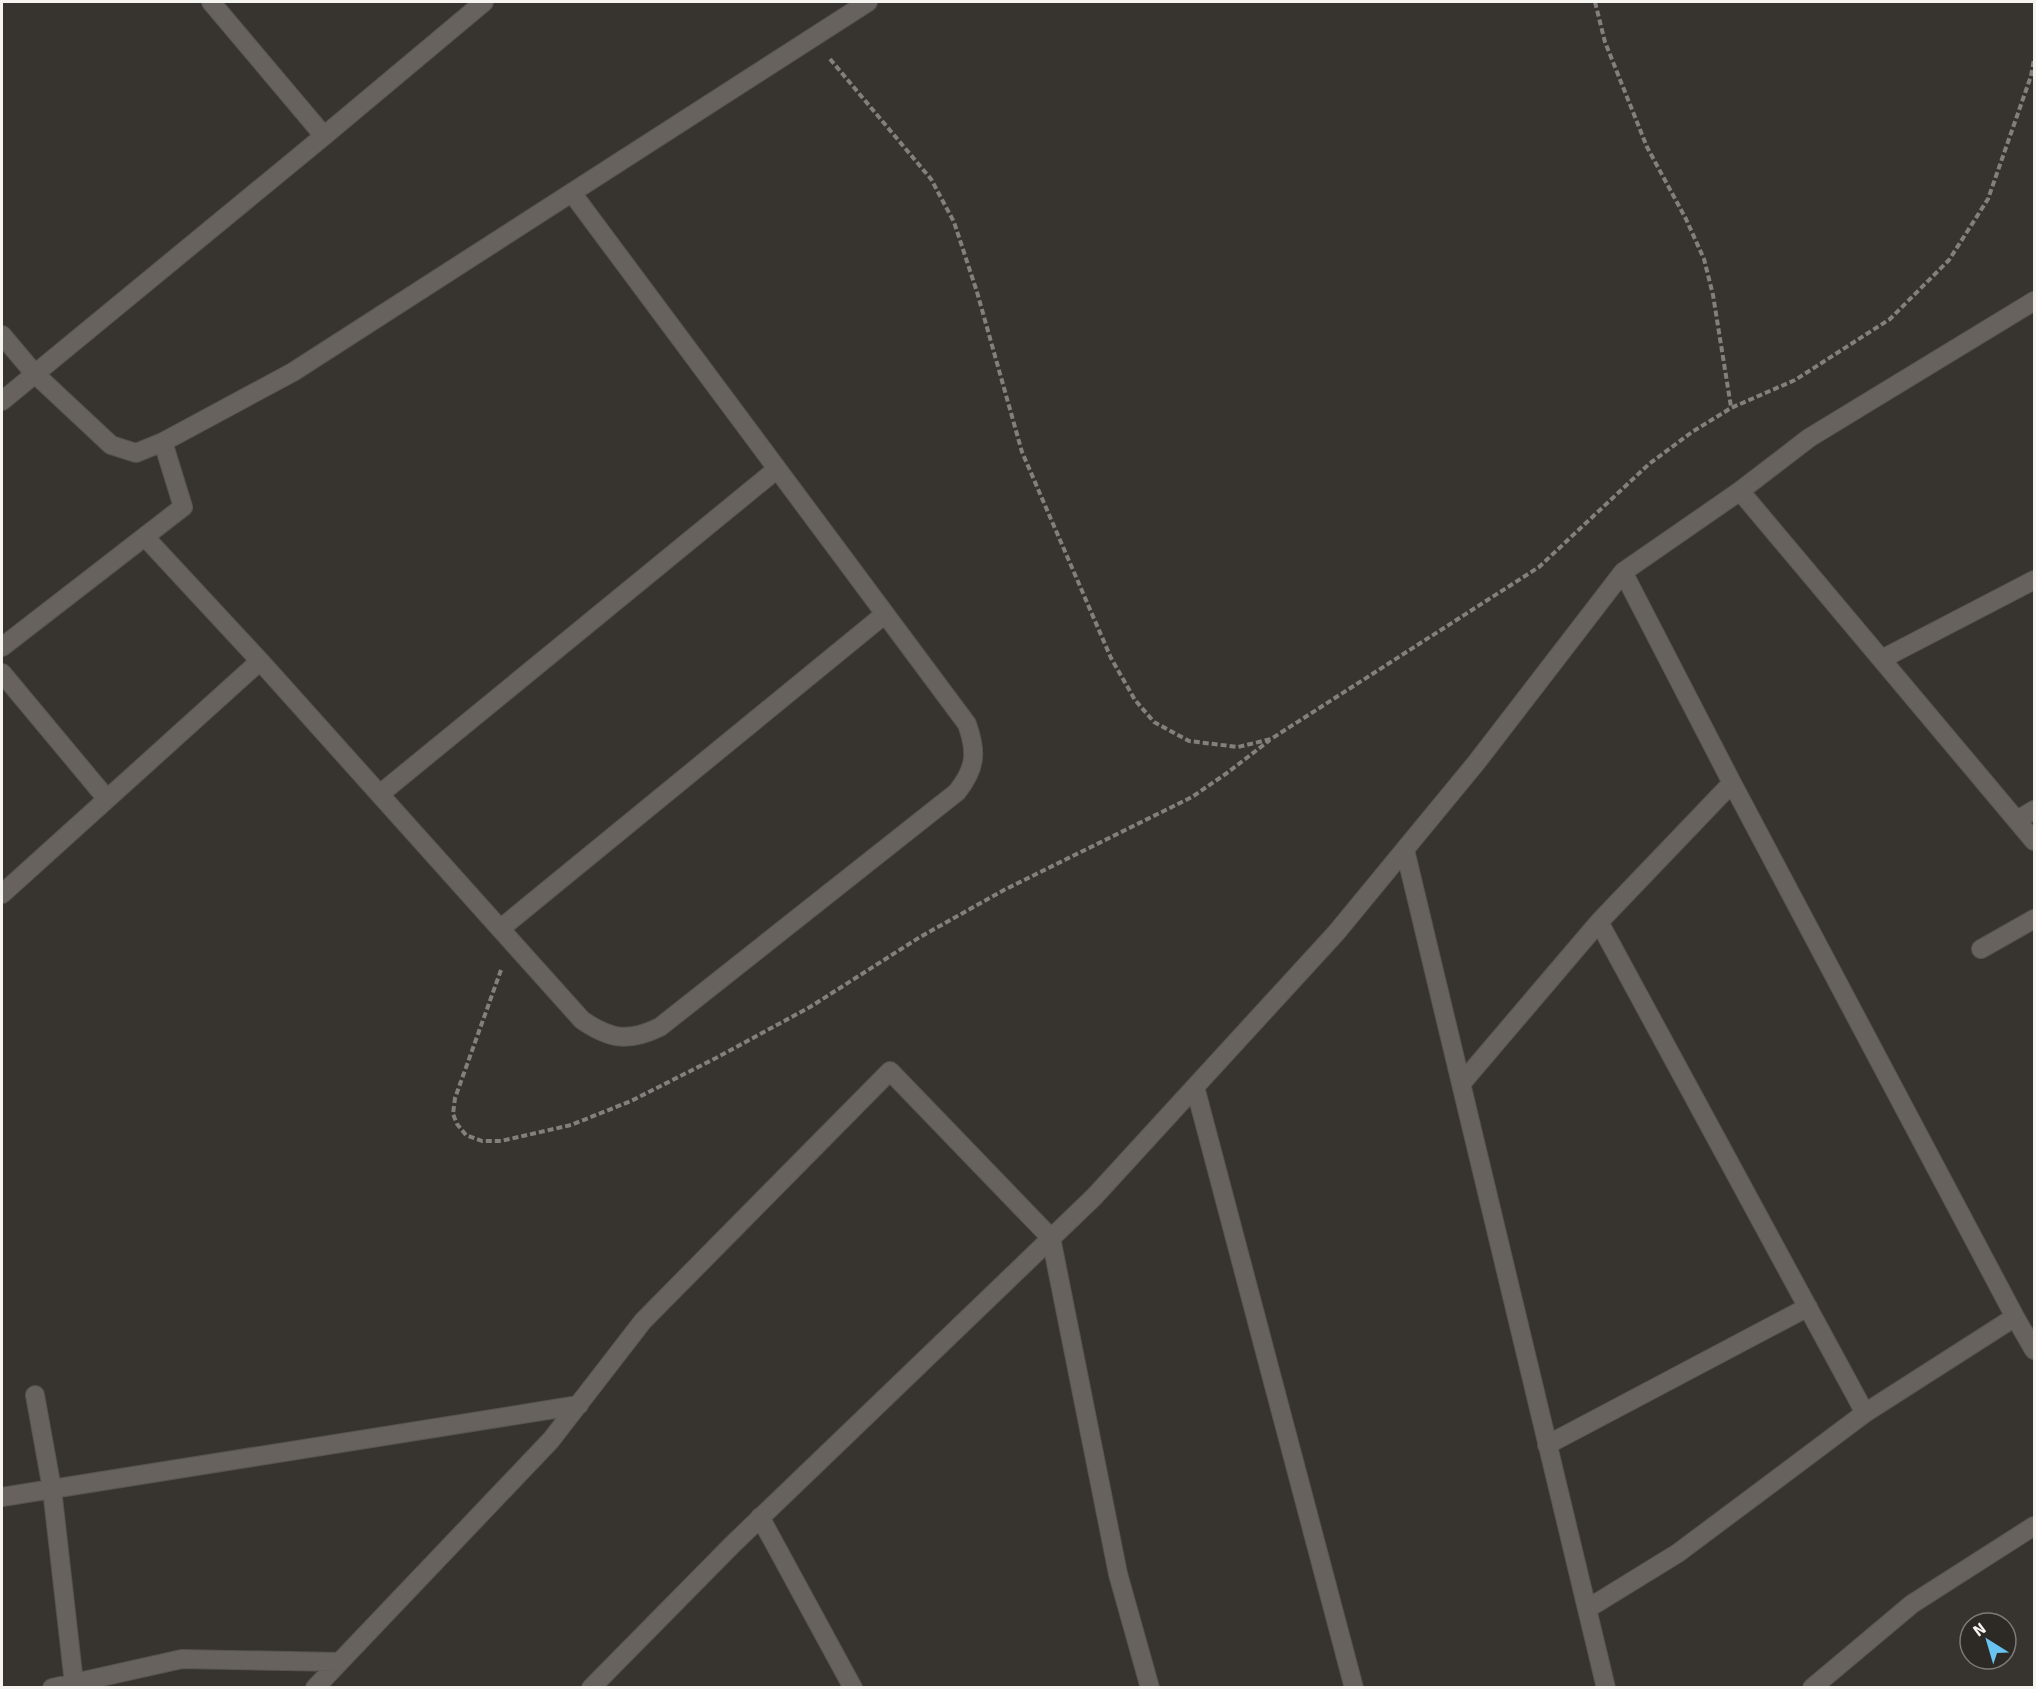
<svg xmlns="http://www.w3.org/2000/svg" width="2036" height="1689" font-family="Signika,sans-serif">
<rect width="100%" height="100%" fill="#37332f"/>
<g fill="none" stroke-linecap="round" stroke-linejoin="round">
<defs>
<path id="minor" d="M211,2L324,136
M2,335L34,373L111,445L136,453L163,442L293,372L868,2
M2,401L324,136L484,2
M1740,491L2034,841
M1623,572L1732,783L2015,1317L2034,1350
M2,647L183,507L163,442
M1882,659L2034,580
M260,661L582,1020C611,1040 629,1042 660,1027L957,792C976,768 977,752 967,724L572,193
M2,673L107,799
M380,794L777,469
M2017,820L2034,810
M1405,850L1606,1688
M2,894L260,661L145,537
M1599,922L1865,1413
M500,929L885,614
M1981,949L2034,919
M1461,1084L1599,922L1732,783
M1195,1087L1354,1688
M35,1395L52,1489L74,1683
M1547,1445L1808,1307
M2,1497L579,1405
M760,1517L853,1688
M1587,1609L1678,1553L1865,1413L2015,1317
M52,1688L182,1659L339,1662
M315,1688L551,1440L643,1321L890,1071L1051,1238L1118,1574L1150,1688
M591,1688L733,1544L1094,1197L1336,933L1476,763L1623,572L1740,491L1809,438L2034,301
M1812,1688L1912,1604L2034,1526"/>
</defs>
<!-- minor casing -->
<use href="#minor" stroke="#565350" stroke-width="20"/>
<!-- path -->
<path stroke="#837f7c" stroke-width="4" stroke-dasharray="6 3" stroke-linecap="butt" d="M1595,2L1605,42L1647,147L1686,219L1704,259L1713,295L1731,407
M830,59L931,179L954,222L977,292L1022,452L1111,658L1135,700L1154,722L1189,741L1238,747L1271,739L1539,567L1649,464L1692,432L1731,408L1795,380L1890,319L1949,260L1988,199L2031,76L2034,59
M501,970L455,1098L453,1114L457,1124L466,1135L482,1141H501L571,1125L631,1101L716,1058L810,1007L920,937L1004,890L1192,797L1227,773L1270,740"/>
<!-- minor -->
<use href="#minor" stroke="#67625d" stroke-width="18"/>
</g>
<!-- border -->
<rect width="2036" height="1689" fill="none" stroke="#f6f4f1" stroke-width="6"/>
<!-- north arrow -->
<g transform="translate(1988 1641) rotate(323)"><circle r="28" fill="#2d2925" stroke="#7d7a77" stroke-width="1.5"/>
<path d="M0-4.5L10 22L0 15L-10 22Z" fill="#69c4f1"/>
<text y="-9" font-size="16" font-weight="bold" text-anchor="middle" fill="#f6f4f1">N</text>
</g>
</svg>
